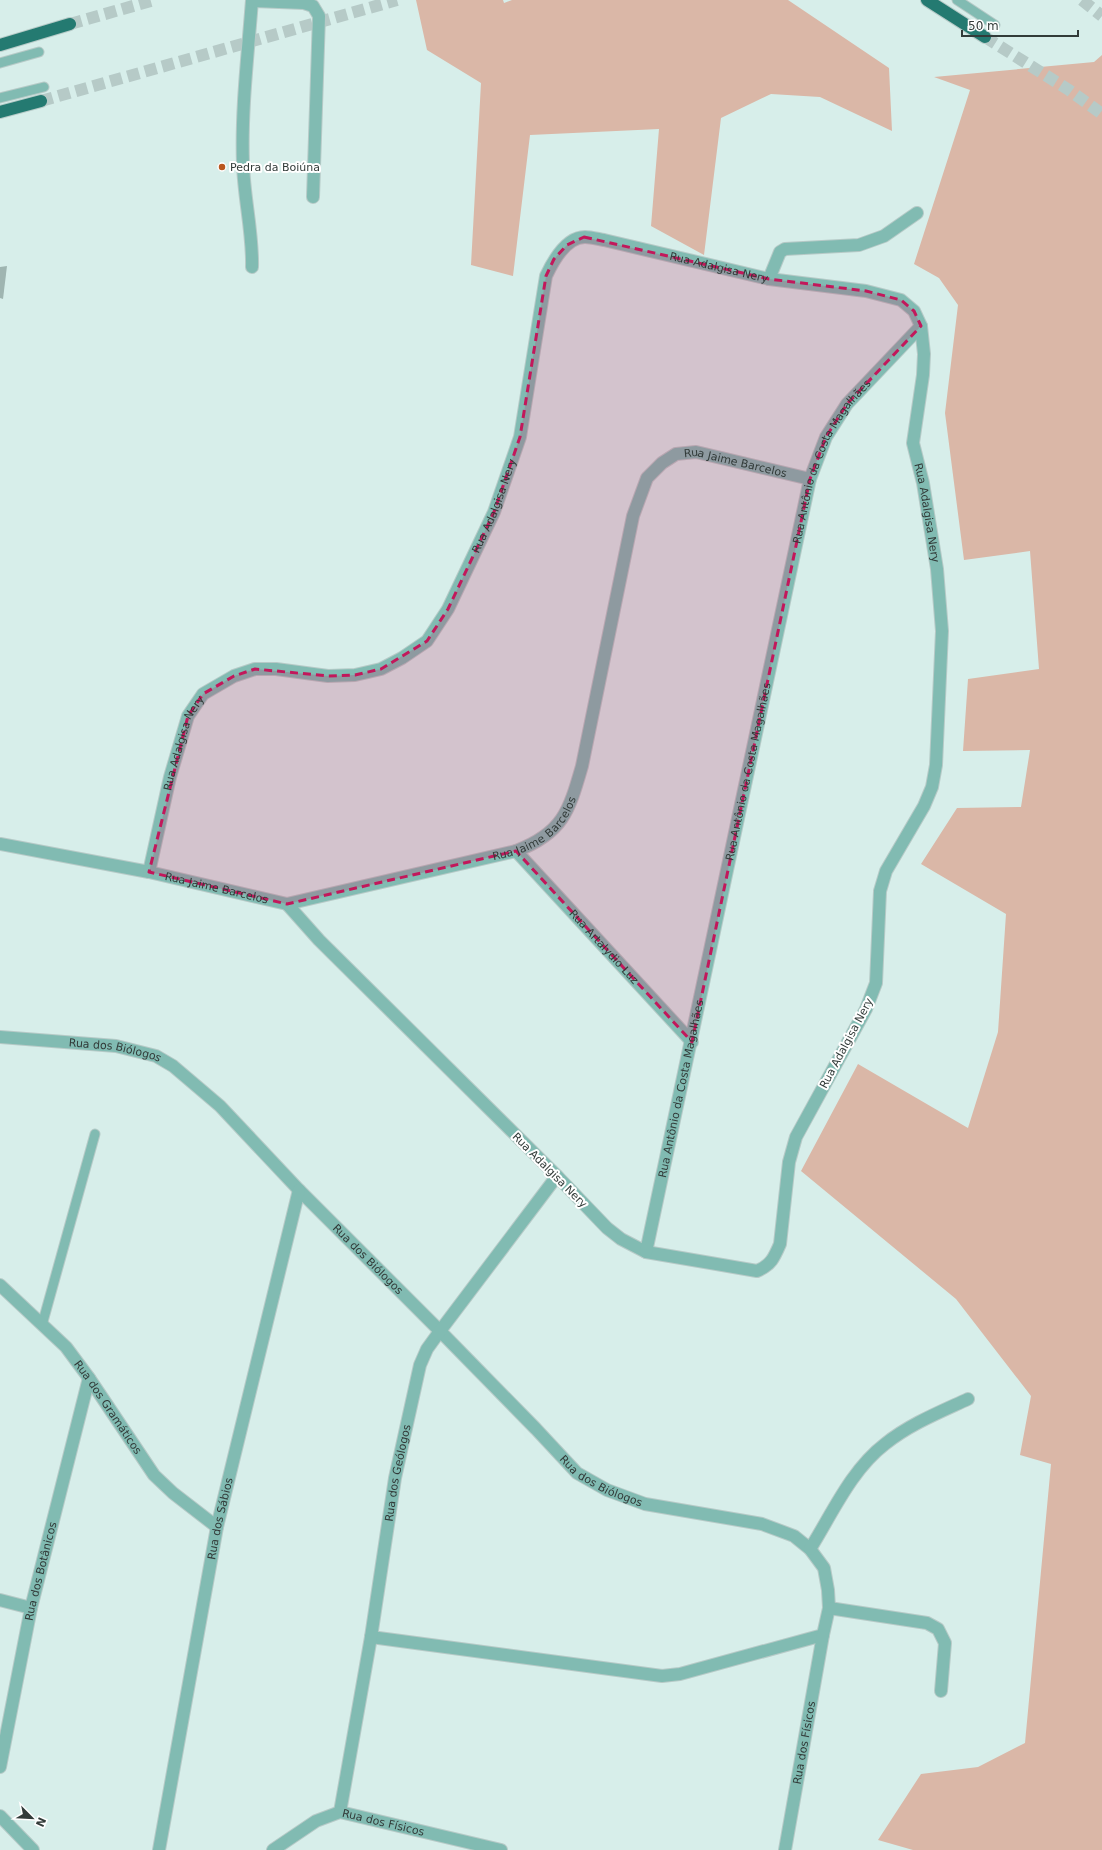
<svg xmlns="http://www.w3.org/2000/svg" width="1102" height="1850" font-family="'DejaVu Sans',sans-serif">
<rect width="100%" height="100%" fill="#d7eeea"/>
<!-- green -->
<path fill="#dab7a7" d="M416,0H503L504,3L512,0H788L889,68L892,131L820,97L771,94L721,118L704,255L651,226L659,129L530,135L513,276L471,265L481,83L427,50Z
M1102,55V1850H913L878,1840L921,1774L978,1767L1025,1743L1051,1464L1020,1455L1031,1396L956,1299L801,1171L858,1064L968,1128L998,1032L1006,914L921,864L957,808L1021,807L1030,750L963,751L968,679L1039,669L1030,551L964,560L945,413L958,305L939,278L914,264L970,90L934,77L1094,62Z"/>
<!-- building -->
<path fill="#9fb5b1" d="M7,266L3,299L0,298V267Z"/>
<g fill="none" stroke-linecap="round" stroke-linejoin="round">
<!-- highway-tunnel -->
<path stroke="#b6cac7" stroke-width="12" stroke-dasharray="12 6" stroke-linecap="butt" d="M1082,0L1102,16
M70,24L154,0
M985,37L1069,90L1102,114
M41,101L397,0"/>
<defs>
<path id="lane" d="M957,0L995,25
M0,63L39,52
M0,98L44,87
M42,1325L95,1134"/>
<g id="street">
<path d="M252,0C248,54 241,110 243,164C244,199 253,233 252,267"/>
<path d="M252,1L304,3L313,6L319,16L313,197"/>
<path d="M769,279L780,252L785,249L859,245L884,236L917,213"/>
<path id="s1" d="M0,844L149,872L287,904L516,851C563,833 569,811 582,766L633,516L647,478L662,463L676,454L696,452L810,479"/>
<path id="s2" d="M516,851L692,1042"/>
<path id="s3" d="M149,872L170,777L188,716L203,694L234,676L255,669H276L328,676L355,675L381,669L402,658L427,641L448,609L494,512L520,437L546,276C553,261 566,237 585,237C591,237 598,239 604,240L769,279L866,291L901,300L914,311L921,326L924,354L923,375L913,443L923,483L937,569L942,631L936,765L932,787L924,806L886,871L880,891L876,983L866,1009L796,1137L789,1162L780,1244C774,1258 771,1265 757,1271L646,1252L621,1239L607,1228L557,1176L319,940L287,904"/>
<path id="s4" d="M0,1037L116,1046L156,1056L173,1066L220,1106L299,1190L440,1331L536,1429L577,1473L607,1490L645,1504L762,1524L794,1536L810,1549L824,1568L828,1590L829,1608L823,1635L680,1674L662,1676L371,1637"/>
<path id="s5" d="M646,1252L810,479L826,437L847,404L921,326"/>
<path id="s6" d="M0,1285L66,1347L89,1378L154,1475L173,1493L217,1527"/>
<path d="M810,1549C832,1514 851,1470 885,1444C910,1424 940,1412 968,1399"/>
<path d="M0,1600L31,1608"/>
<path d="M829,1608L927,1623L938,1629L945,1643L941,1691"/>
<path id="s7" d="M0,1767L31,1608L89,1378"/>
<path id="s8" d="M340,1812L371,1637L395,1478L420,1365L427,1349L440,1331L557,1176"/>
<path d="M0,1816L33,1850"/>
<path id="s9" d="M159,1850L217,1527L299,1190"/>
<path id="s10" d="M273,1850L316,1821L340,1812L501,1850"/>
<path id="s11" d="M785,1850L823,1635"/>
</g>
<path id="highway" d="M927,0L985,37
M0,45L70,24
M0,112L41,101"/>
</defs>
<!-- lane casing -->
<use href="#lane" stroke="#b6cac7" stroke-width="11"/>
<!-- street casing -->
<use href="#street" stroke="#b6cac7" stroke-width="14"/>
<!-- highway casing -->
<use href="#highway" stroke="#b6cac7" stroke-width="14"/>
<!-- lane -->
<use href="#lane" stroke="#81bbb2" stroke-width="9"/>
<!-- street -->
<use href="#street" stroke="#81bbb2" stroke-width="12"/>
<!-- highway -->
<use href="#highway" stroke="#247a71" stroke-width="12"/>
</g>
<!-- marked area -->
<path fill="#c2185b" fill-opacity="0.2" stroke="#c2185b" stroke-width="3" stroke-dasharray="8 5" stroke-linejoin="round" d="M584,237L769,279L866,291L901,300L914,311L921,326L847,404L826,437L810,479L692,1042L516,851L287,904L149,872L188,716L203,694L234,676L255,669L328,676L355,675L381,669L427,641L448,609L494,512L520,437L546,276L554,259L567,245Z"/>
<!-- markers -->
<circle fill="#ba571f" stroke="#fff" stroke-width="1.5" cx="222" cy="167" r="4"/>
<g text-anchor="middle" stroke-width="4" stroke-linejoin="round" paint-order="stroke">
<!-- poi labels -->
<g font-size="11" fill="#323b39" stroke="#fff" text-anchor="start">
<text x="230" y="171">Pedra da Boiúna</text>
</g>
<!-- street labels -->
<g font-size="11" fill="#323b39" stroke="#fff">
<text dy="4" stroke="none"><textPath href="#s3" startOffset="1010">Rua Adalgisa Nery</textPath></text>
<text dy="4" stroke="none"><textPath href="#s5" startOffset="815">Rua Antônio da Costa Magalhães</textPath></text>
<text dy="4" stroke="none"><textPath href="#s1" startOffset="1036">Rua Jaime Barcelos</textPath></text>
<text dy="4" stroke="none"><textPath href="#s3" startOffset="578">Rua Adalgisa Nery</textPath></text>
<text dy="4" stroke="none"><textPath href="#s3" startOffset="1418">Rua Adalgisa Nery</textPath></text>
<text dy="4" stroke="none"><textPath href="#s3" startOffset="134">Rua Adalgisa Nery</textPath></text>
<text dy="4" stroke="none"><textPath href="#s5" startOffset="491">Rua Antônio da Costa Magalhães</textPath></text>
<text dy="4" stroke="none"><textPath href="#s1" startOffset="557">Rua Jaime Barcelos</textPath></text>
<text dy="4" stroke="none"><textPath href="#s1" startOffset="221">Rua Jaime Barcelos</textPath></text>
<text dy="4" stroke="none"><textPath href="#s2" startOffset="130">Rua Artalydio Luz</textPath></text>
<text transform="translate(846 1043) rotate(-62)" y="4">Rua Adalgisa Nery</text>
<text dy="4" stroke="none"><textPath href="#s4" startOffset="116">Rua dos Biólogos</textPath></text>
<text dy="4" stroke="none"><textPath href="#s5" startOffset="167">Rua Antônio da Costa Magalhães</textPath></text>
<text transform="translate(550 1170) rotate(45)" y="4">Rua Adalgisa Nery</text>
<text dy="4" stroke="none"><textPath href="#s4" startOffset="452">Rua dos Biólogos</textPath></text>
<text dy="4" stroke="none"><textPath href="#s6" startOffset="164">Rua dos Gramáticos</textPath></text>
<text dy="4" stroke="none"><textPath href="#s8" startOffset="344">Rua dos Geólogos</textPath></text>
<text dy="4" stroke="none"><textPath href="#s4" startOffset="776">Rua dos Biólogos</textPath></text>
<text dy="4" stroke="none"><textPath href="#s9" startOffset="337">Rua dos Sábios</textPath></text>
<text dy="4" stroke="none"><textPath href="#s7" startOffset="200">Rua dos Botânicos</textPath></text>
<text dy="4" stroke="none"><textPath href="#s11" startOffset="109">Rua dos Físicos</textPath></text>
<text dy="4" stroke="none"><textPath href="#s10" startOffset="122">Rua dos Físicos</textPath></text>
</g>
</g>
<!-- north arrow -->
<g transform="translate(32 1818) rotate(114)" stroke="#ffffff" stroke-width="3" paint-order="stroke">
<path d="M0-3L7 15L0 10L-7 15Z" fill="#323b39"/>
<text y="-6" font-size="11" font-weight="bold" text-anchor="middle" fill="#323b39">N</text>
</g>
<!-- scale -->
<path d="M962 30v6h116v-6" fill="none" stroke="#323b39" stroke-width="2"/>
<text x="968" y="30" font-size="12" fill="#323b39" stroke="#ffffff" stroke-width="3" paint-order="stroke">50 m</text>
</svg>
